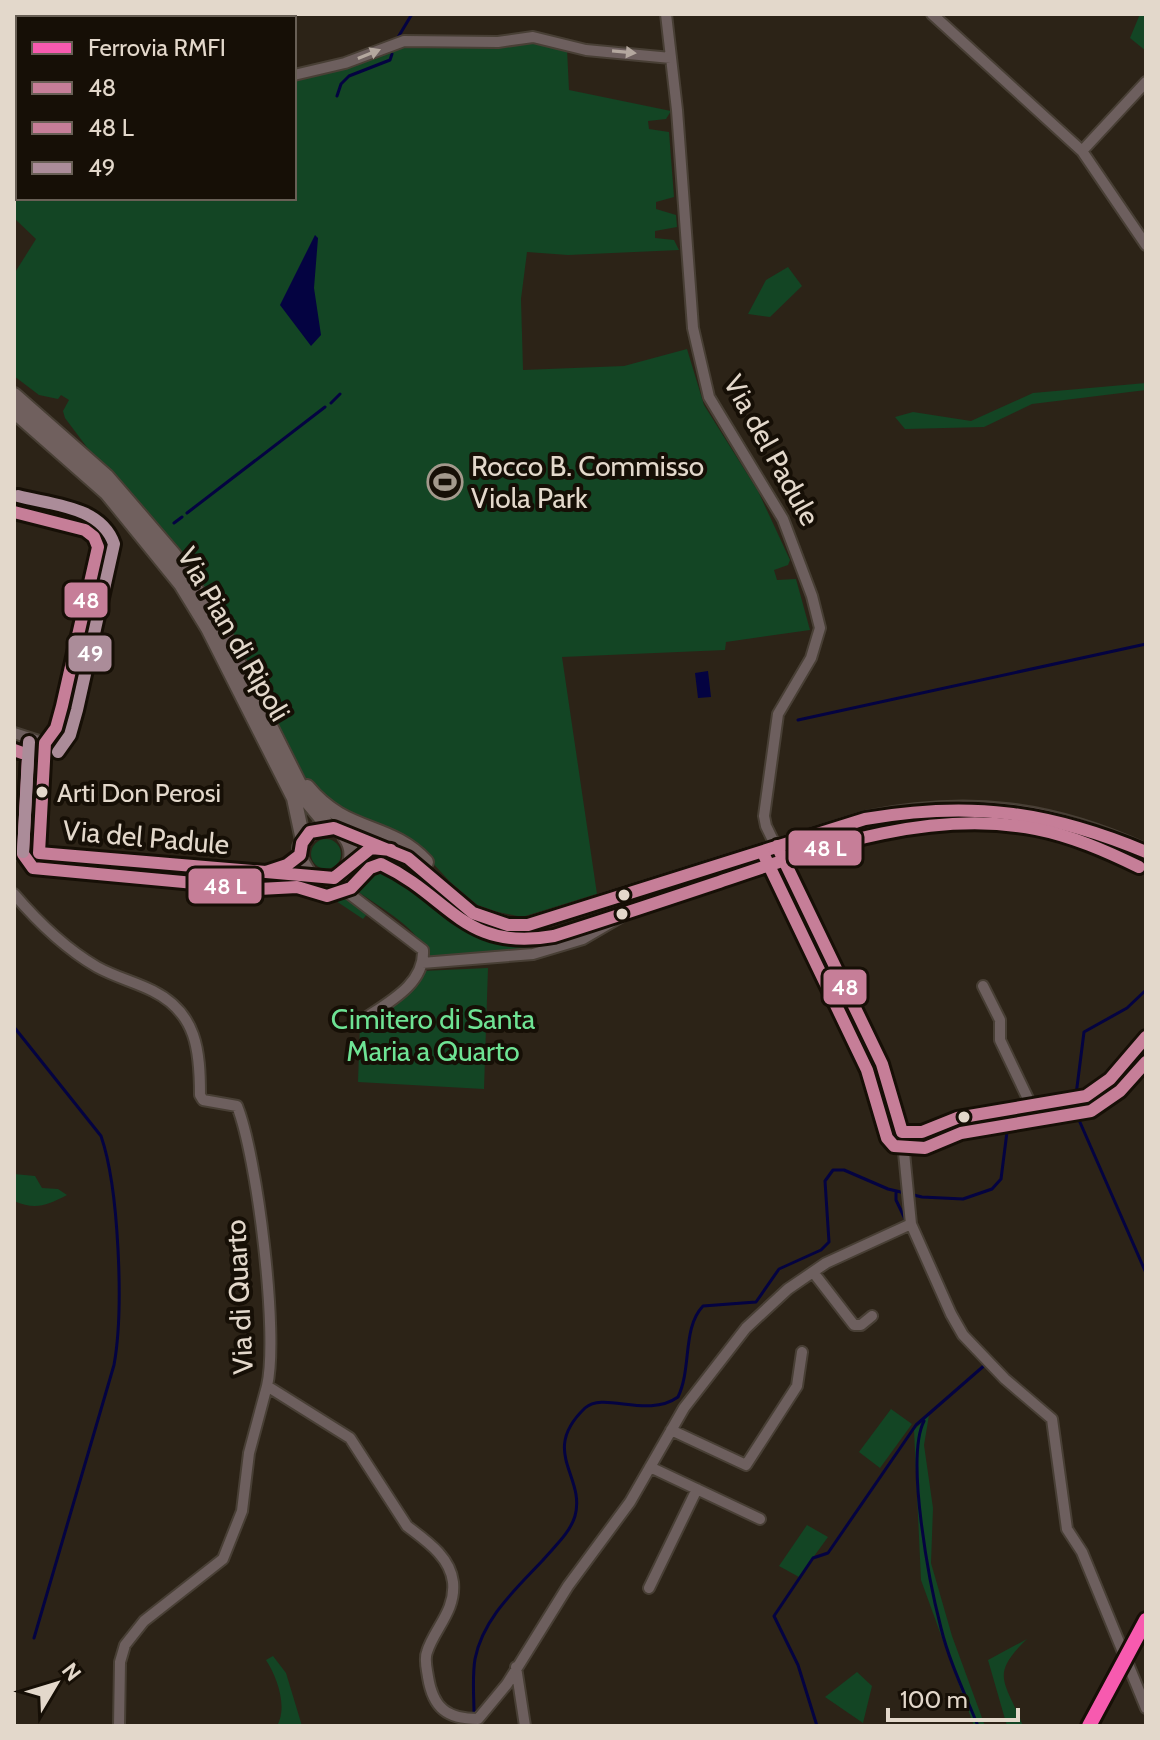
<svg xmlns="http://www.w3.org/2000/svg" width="1160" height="1740" font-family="Cabin,sans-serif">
<rect width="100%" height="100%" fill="#2c2317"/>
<!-- green -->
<path fill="#134524" d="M69,14H141L146,18H66Z
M1140,14H1146V51L1130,38Z
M534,41L567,49L569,90L671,111L666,119L648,121L649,129L669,132L674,197L656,202V209L676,215L677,227L655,231V238L674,240L679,250L568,255L527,252L521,299L523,370L624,366L687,349L704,405L758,491L790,560L788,565L774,570L777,580L796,579L810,630L726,642L725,650L562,657L597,894L522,917L479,908L467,900L413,842L352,818L310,786L176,549L147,512L92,454L65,418L63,411L69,400L61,395L58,399L39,395L14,376V274L36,239L14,218V98L18,92V198H294V77L409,45Z
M788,267L802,286L770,317L748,314L766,280Z
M1146,383V390L1032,404L984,427L905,429L895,417L913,412L971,421L1033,393Z
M311 854a15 15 0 1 1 30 0a15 15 0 1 1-30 0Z
M380,855C448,870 455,947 543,933C558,930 563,935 575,922L583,935L533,950L428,960C424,930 380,908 357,891L353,880L360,860Z
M333,888L368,913L363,919L318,889Z
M488,968L484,1089L358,1082L360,1024L422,971Z
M14,1174L35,1176L42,1188L58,1189L67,1195C46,1206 35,1210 14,1201Z
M891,1409L912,1424L880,1468L859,1452Z
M929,1415L924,1445L933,1508L931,1563L952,1636L985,1726H974L921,1580L914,1430Z
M807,1525L828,1537L799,1577L779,1566Z
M1027,1639C989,1676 1005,1680 1023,1726H1007L988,1660Z
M273,1656L286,1673L302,1726H277C288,1707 277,1677 266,1660Z
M857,1672L872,1686L863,1723L825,1697Z"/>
<!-- water -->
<path fill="#040341" d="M315,235L318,238L314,288L321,335L311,346L280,305Z
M708,671L711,697L698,698L695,673Z"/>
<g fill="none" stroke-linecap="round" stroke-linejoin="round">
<!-- stream -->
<path stroke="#040341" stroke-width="3" d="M397,39L412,14
M337,96L341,84L349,76L390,60L392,54
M331,403L340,394
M187,513L325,407
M174,523L182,517
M798,720L1146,644
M14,1027L101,1136C119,1188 124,1310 114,1365L34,1638
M1076,1095L1084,1032L1127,1008L1146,990
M1072,1104L1146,1273
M896,1191V1200L907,1223
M924,1421C905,1458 930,1586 941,1628C949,1661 965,1694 978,1726
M474,1714C474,1696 472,1677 475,1659C483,1618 516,1589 543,1560C554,1547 570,1533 575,1516C586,1476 539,1452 585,1408C604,1391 647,1419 678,1397C692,1368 682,1328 703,1306L756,1302L779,1269L821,1250L829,1242L825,1181L833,1170H844L888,1189L922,1197L963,1199L992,1189L1001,1179L1008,1124L1069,1109L1073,1101
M817,1726L798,1665L774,1616L813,1558L828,1553L916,1425L986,1364"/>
<defs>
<path id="street" d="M145,14L150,18
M666,14L677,110L693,328L709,397L783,519L812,596L820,628L811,658L778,714L764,816L766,826L882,1064L902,1132L911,1224L951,1314L963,1335L1005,1379L1052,1419L1067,1529L1082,1552L1146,1708
M932,14L1082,151L1146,245
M294,75L345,63L404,41L498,42L533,37L586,50L671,58
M1082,151L1146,82
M14,512L85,530L94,537L98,547L62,706L56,728L45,743
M14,733L45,743
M39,853L45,743
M330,879L423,950C425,988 380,1006 354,1026
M14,894C37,921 66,949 97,967C115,977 135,982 153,991C197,1013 200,1051 200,1095L203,1100L237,1106C257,1155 279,1335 267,1386L350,1438L407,1526C425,1540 450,1556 453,1582C456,1611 434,1629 427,1652C424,1659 427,1670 428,1677C433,1708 447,1719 478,1719L507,1684L568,1586L630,1502L684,1408L746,1328L788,1289L826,1263L911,1224
M422,963L533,954L583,939L653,898
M983,986L1000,1020V1040L1031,1105
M902,1132H922L957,1118L1086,1096L1110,1079L1146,1037
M813,1272L854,1325H861L872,1316
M671,1430L746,1465L797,1386L802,1352
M650,1467L760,1519
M649,1588L697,1489
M516,1667L525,1726
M119,1726L120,1662L125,1645L144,1621L223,1559L242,1511L249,1453L267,1386"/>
<path id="secondary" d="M14,395L107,477L174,555L223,632L308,802L329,827
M14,411L107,493L181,584L208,628L294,798L303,840
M307,787C346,835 389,822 426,862
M14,852L260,873C273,872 285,869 298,871C309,873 318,880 329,879C352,877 357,852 345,836
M309,874L300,859V847L306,836L319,828H334L408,858L473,913L508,925H528L865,819C968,798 1050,808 1146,852"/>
</defs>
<!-- street casing -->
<use href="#street" stroke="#483f35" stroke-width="14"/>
<!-- secondary casing -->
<use href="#secondary" stroke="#483f35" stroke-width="18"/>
<!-- street -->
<use href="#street" stroke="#6d5f5e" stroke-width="10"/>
<!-- secondary -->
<use href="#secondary" stroke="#70605e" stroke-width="14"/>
<defs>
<path id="bus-1" d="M14,512L85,530L94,537L98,547L62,706L56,728L45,743
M777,846L882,1064L902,1132
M39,853L266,872L287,865L300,855L302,843L310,832L334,828L408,858L473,913L508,925H528L865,819C970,801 1048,811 1146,852
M39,853L45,743
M266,872L334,878L371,848L391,850
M902,1132H922L957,1118L1086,1096L1110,1079L1146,1037"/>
<path id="bus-2" d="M14,750L28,755L23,854L33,868L259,889L297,887L327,896L351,888L370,868L381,864C451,897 463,952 554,936C608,919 662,901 716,883C817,849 928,808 1036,829C1072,836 1106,851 1139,867
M763,853L867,1070L887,1138L894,1146L925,1148L961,1133L1091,1111L1120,1091L1146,1062"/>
<path id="bus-3" d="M18,496C52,505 101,506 114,544L77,710L70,735L58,752
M23,852L29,742"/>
</defs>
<!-- bus-1 casing -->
<use href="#bus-1" stroke="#160f06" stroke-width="18"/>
<!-- bus-2 casing -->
<use href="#bus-2" stroke="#160f06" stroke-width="18"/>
<!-- bus-3 casing -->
<use href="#bus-3" stroke="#160f06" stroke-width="18"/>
<!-- bus-1 -->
<use href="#bus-1" stroke="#c67e98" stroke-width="12"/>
<!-- bus-2 -->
<use href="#bus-2" stroke="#c67e98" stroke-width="12"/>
<!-- bus-3 -->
<use href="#bus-3" stroke="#ab8c99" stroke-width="12"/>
<defs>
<path id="rail-1" d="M1089,1726L1146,1620"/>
</defs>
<!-- rail-1 casing -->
<use href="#rail-1" stroke="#160f06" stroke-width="20"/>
<!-- rail-1 -->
<use href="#rail-1" stroke="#f75aaf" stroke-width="14"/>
</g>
<!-- one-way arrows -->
<defs><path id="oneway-solid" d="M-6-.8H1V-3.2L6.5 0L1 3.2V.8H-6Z" transform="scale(2)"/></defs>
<g fill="#b4a89f">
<use href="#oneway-solid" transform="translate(624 52) rotate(5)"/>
<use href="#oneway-solid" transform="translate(369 54) rotate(-22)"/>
</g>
<!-- icons -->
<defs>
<symbol id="stadium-ring" viewBox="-11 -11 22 22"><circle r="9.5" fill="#160f06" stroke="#a3998c" stroke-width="1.5"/><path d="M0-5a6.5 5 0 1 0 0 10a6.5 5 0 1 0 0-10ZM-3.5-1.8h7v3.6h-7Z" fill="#a3998c"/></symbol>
</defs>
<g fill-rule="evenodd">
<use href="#stadium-ring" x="425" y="462" width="40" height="40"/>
</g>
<!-- markers -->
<g fill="#e3d8cb" stroke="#160f06" stroke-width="3">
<circle cx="42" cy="792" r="7"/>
<circle cx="624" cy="895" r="7"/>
<circle cx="622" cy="914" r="7"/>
<circle cx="964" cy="1117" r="7"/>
</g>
<g text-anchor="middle" stroke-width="8" stroke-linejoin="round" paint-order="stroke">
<!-- bus labels -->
<g font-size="26" fill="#e3d8cb" stroke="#160f06" text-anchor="start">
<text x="57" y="802">Arti Don Perosi</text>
</g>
<!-- street labels -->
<g font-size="28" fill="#e3d8cb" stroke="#160f06">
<text transform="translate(772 450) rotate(61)" y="10">Via del Padule</text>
<text transform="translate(234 634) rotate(60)" y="10">Via Pian di Ripoli</text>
<text transform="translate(146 837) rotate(5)" y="10">Via del Padule</text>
<text transform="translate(239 1297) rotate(-93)" y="10">Via di Quarto</text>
</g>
<!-- poi labels -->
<g font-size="28" fill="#e3d8cb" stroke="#160f06" text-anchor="start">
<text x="471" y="476">Rocco B. Commisso<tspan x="471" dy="32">Viola Park</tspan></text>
</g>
<!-- park labels -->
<g font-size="28" fill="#6ee394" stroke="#160f06">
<text x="433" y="1029">Cimitero di Santa<tspan x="433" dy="32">Maria a Quarto</tspan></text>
</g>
</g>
<g stroke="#160f06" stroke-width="3">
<rect x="63" y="581" width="46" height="38" rx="8" fill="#c67e98"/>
<rect x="67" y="634" width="46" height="39" rx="8" fill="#ab8c99"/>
<rect x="787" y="829" width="76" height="38" rx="8" fill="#c67e98"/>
<rect x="187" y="867" width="76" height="38" rx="8" fill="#c67e98"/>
<rect x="822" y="968" width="46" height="38" rx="8" fill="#c67e98"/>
</g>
<g font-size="22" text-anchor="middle" font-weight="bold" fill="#fff">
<text x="86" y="608">48</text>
<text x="90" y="661">49</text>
<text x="825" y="856">48 L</text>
<text x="225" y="894">48 L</text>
<text x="845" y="995">48</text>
</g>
<!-- border -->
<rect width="1160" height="1740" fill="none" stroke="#e3d8cb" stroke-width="32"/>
<!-- legend -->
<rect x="16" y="16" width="280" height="184" fill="#160f06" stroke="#685f55" stroke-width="2"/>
<rect x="32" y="42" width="40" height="12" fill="#f75aaf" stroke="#685f55" stroke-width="2"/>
<text x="88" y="56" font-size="24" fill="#e3d8cb">Ferrovia RMFI</text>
<rect x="32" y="82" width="40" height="12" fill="#c67e98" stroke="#685f55" stroke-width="2"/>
<text x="88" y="96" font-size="24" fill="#e3d8cb">48</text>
<rect x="32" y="122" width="40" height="12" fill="#c67e98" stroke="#685f55" stroke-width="2"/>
<text x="88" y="136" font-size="24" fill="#e3d8cb">48 L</text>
<rect x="32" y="162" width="40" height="12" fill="#ab8c99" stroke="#685f55" stroke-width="2"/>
<text x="88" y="176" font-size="24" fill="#e3d8cb">49</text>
<!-- north arrow -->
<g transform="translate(56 1684) rotate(52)" stroke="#160f06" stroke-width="6" paint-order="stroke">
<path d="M0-6L14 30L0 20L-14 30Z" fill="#e3d8cb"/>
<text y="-12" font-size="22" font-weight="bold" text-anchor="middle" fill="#e3d8cb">N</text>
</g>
<!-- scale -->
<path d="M888 1708v12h130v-12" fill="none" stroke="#e3d8cb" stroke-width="4"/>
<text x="900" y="1708" font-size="24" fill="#e3d8cb" stroke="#160f06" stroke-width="6" paint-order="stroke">100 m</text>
</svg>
